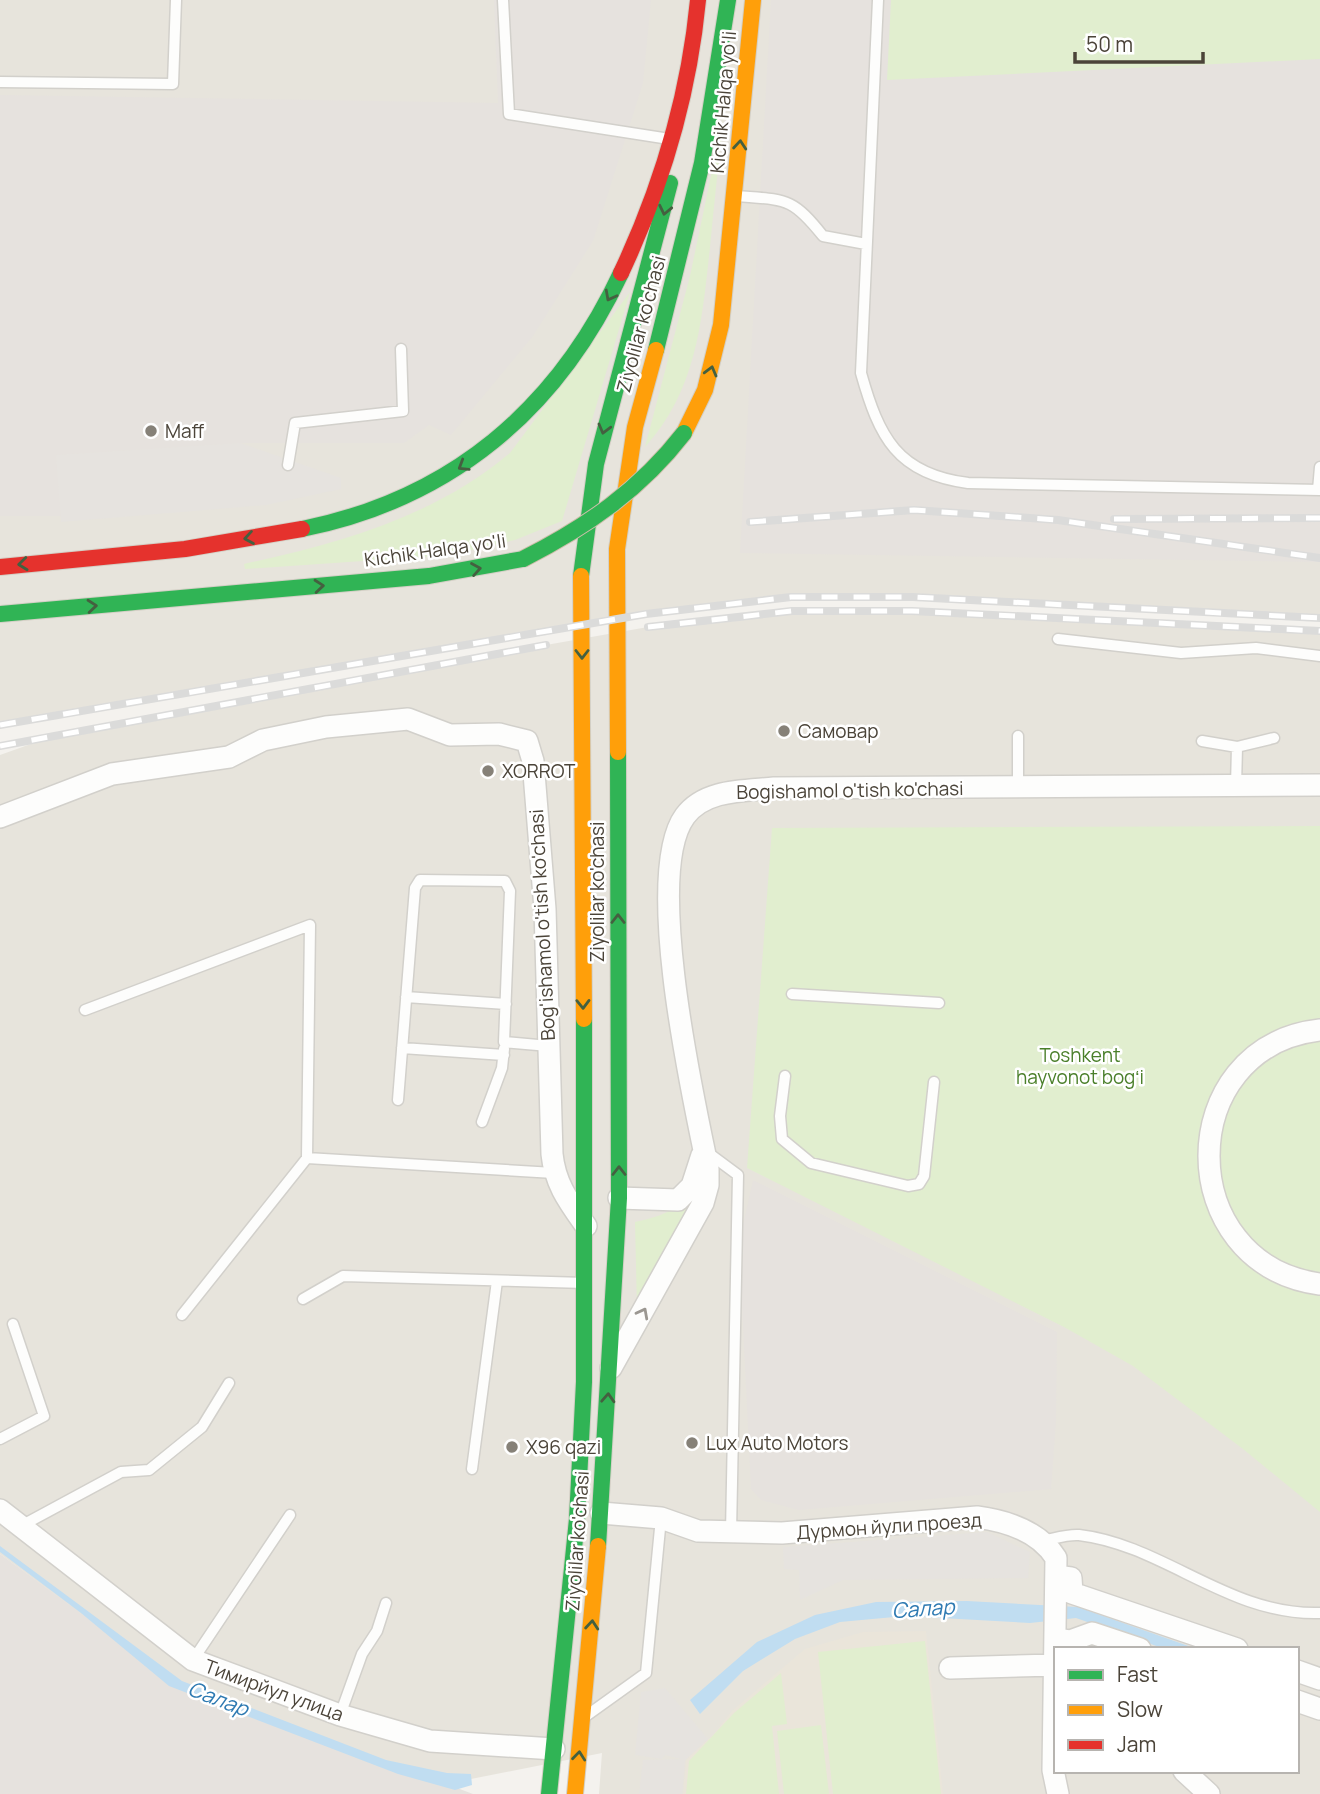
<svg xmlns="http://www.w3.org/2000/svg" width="1320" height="1794" font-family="Manrope,sans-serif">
<rect width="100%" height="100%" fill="#f4f2ee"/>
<!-- residential -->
<path fill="#e7e4dc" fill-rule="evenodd" d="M0,0H1320V618L913,597H791L646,614L0,725Z
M792,611H912L1320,631V1794H599L602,1753L471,1779L418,1774L173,1682L0,1554V755L59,734L546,645L648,627ZM1056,1649H1297V1771H1056Z"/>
<!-- industrial -->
<path fill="#e6e2de" d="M494,0H651L643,83L593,241L533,336L451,435L429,425L404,443H240L56,455L61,516H0V95L498,103Z
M771,0H1320V562L740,553Z
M753,1180L1057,1332L1056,1421L1051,1489L799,1510L761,1500L751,1489L739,1243Z
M0,1554L175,1682L473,1794H0Z"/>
<!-- education -->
<path fill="#eae5da" d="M926,1631L943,1794H683L686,1760L714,1734L732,1711L805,1649L863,1632Z"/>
<!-- green -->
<path fill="#e1eecf" d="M891,0H1320V59L887,80Z
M723,119C719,161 714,204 710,247C702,320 697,390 645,447L690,276Z
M630,292L562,521L515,540L450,555L245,569L244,564C340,543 434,517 510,453Z
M1320,826V1512L1243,1449L1133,1366L1064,1327L747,1168L772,828Z
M701,1186L637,1309L635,1222C664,1216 681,1208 701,1186Z
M925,1641L941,1794H833L818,1652Z
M781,1673L787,1724L772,1726L779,1794H686L689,1761L734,1713Z
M821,1725L829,1794H784L777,1731Z"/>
<!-- parking -->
<path fill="#e6e3df" d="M240,443L341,478V489L266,505L61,522L56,455Z
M987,1532L1030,1552L1028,1578L843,1580L800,1600L799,1570L784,1569L783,1547Z
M665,1688L708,1739L685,1760L682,1794H639L643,1760L681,1759L665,1755L662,1759L635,1755L641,1692Z"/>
<!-- water -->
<path fill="#c0ddf1" d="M0,1546L182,1681L386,1760L447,1773L471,1774L472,1785L455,1790L398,1774L169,1686L81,1613L0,1552Z
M967,1601L1078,1607L1197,1649H1165L1076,1618L1030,1623L905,1616L840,1622L795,1639L743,1671L700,1714L690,1700L757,1642L815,1615L876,1602Z"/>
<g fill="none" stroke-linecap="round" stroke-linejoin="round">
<defs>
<path id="lane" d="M503,0L509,114L663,138
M878,0L861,373C879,437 897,474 968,483L1320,490
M0,82L173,84L176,0
M738,196C786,200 792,197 823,236L866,244
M288,465L295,423L403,411L401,349
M1318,490L1320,467
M1058,639L1181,653L1256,648L1320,656
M1018,736V787
M1202,741L1237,747
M1236,786L1237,747L1274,738
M792,994L939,1003
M406,997L506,1004
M85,1010L310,925L307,1158L182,1315
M402,1048L504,1055
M785,1076L780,1116L782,1139L811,1163L908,1186L919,1184L924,1176L934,1082
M398,1100L415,888L420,880L505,881L510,891L504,1042L549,1046
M482,1122L502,1068L504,1049
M707,1152L738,1175L731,1533
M307,1158L554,1173
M303,1299L343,1276L585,1283
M0,1439L44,1416L13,1324
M472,1469L497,1281
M21,1526L121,1472L149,1470L202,1427L229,1383
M1041,1541C1053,1539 1067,1534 1079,1535C1164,1545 1229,1616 1320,1613
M193,1660L290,1515
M340,1715L362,1654L377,1631L386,1603
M586,1716L646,1673L661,1518"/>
<path id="street" d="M0,817L112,774L229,757L263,740L326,727L408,719L450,735L499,734L527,741L533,761L545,909L552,1154C555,1184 569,1202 586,1226
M1320,1030C1172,1047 1172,1264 1320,1284
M619,1198L678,1200L692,1186L702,1155
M611,1368L703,1203L708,1185V1169C693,1097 643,873 685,816C705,789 744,791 774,788L1320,785
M0,1510L193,1660L340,1715L430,1741L554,1749
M601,1513L661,1518L698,1531L782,1533L977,1517C1007,1521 1039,1531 1056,1558L1053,1770L1058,1794
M1056,1576L1071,1578L1072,1593L1237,1649
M1055,1639L1070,1641L1092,1633L1140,1649
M950,1668L1054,1665
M1297,1671L1320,1679
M1297,1701L1320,1709
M1184,1771L1209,1794"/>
<path id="fast" d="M656,350L702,163L728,0
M302,529C451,499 557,410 621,273
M581,576L596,464L670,183
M0,614L429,576L523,559
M598,1546L619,1198L618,752
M549,1794L577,1519L584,1382V1019"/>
<path id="slow" d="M684,433L705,390L721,325L753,0
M581,576L584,1019
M618,752L617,549L635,427L656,350
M575,1794L598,1546"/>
<path id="jam" d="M621,273C661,188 689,94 698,0
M0,567L185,549L302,529"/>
</defs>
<!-- lane casing -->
<use href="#lane" stroke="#d2d0cb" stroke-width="13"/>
<!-- street casing -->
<use href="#street" stroke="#d2d0cb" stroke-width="24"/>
<!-- fast casing -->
<use href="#fast" stroke="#d3cfc5" stroke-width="18"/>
<!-- slow casing -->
<use href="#slow" stroke="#d3cfc5" stroke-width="18"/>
<!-- jam casing -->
<use href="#jam" stroke="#d3cfc5" stroke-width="18"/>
<!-- lane -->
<use href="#lane" stroke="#fdfdfc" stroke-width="10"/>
<!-- street -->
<use href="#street" stroke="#fdfdfc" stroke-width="21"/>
<!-- fast -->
<use href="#fast" stroke="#30b455" stroke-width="16"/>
<!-- slow -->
<use href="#slow" stroke="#ff9f0a" stroke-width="16"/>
<!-- jam -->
<use href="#jam" stroke="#e5322d" stroke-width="16"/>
<defs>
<path id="rail" d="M1114,519L1320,518
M750,522L914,510L1058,520L1320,558
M648,627L792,611H912L1320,631
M0,725L646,614L791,597H913L1320,618
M0,746L546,645"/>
</defs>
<!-- rail casing -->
<use href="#rail" stroke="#dbdbda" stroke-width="8"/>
<!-- rail -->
<use href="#rail" stroke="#fff" stroke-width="5" stroke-dasharray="16" stroke-linecap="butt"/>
<defs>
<path id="fast-bridge" d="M523,559C586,527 640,490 684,433"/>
</defs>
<!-- fast-bridge casing -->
<use href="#fast-bridge" stroke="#ccbfa9" stroke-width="18" stroke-linecap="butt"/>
<!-- fast-bridge -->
<use href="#fast-bridge" stroke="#30b455" stroke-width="16"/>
</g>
<!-- one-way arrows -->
<defs><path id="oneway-chevron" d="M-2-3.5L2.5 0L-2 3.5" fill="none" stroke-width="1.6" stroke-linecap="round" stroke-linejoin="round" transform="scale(1.75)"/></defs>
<g stroke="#446040">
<use href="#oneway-chevron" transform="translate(740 145) rotate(-85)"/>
<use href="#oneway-chevron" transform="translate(665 210) rotate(102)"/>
<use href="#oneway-chevron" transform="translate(610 296) rotate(118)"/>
<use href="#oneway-chevron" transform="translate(711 371) rotate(-75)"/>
<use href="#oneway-chevron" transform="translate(604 429) rotate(105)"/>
<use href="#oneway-chevron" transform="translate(463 466) rotate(148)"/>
<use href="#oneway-chevron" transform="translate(249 538) rotate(171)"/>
<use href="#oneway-chevron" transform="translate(23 564) rotate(174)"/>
<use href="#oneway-chevron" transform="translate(476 569) rotate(-10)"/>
<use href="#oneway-chevron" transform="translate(319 586) rotate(-5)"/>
<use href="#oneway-chevron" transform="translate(92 606) rotate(-5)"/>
<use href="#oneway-chevron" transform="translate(582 654) rotate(90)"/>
<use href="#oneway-chevron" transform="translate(618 919) rotate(-90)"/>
<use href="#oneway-chevron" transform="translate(583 1004) rotate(89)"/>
<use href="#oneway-chevron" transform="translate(619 1171) rotate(-90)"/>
<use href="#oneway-chevron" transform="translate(608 1398) rotate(-87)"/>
<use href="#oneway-chevron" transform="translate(592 1625) rotate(-85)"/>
<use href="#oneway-chevron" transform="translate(579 1756) rotate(-84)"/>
</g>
<use stroke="#9b9791" href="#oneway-chevron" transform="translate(643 1313) rotate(-62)"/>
<!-- markers -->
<g fill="#868178" stroke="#fff" stroke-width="2.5">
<circle cx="151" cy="431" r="7"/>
<circle cx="784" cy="731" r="7"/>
<circle cx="488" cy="771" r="7"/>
<circle cx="692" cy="1443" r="7"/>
<circle cx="512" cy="1447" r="7"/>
</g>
<g text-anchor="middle" stroke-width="5" stroke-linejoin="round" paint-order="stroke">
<!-- street labels -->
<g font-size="19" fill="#4b4439" stroke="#fff">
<text transform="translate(723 102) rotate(-85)" y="7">Kichik Halqa yo'li</text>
<text transform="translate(641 324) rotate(-75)" y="7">Ziyolilar ko'chasi</text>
<text transform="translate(435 550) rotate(-8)" y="7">Kichik Halqa yo'li</text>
<text transform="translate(850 790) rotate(-1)" y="7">Bogishamol o'tish ko'chasi</text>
<text transform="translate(597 892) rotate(-90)" y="7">Ziyolilar ko'chasi</text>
<text transform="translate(542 925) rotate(-93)" y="7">Bog'ishamol o'tish ko'chasi</text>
<text transform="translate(889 1526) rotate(-4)" y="7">Дурмон йули проезд</text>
<text transform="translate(577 1541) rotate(-86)" y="7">Ziyolilar ko'chasi</text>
<text transform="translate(274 1690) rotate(20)" y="7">Тимирйул улица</text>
</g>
<!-- poi labels -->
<g font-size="19" fill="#4b4439" stroke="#fff" text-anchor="start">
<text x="165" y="438">Maff</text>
<text x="798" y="738">Самовар</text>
<text x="502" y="778">XORROT</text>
<text x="706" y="1450">Lux Auto Motors</text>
<text x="526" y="1454">X96 qazi</text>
</g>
<!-- park labels -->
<g font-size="19" fill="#4a7f2a" stroke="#fff">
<text x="1080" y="1062">Toshkent<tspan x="1080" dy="22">hayvonot bogʻi</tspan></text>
</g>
<!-- water labels -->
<g font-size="21" font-style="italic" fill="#2e7ab2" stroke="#fff">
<text transform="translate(923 1609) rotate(-4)" y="7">Салар</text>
<text transform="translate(218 1699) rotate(21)" y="7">Салар</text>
</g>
</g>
<!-- legend -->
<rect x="1054" y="1647" width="245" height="126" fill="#ffffff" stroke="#b7b4b0" stroke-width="2"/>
<rect x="1068" y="1670" width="35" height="10" fill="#30b455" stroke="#b7b4b0" stroke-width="2"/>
<text x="1117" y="1682" font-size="21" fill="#4b4439">Fast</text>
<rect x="1068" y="1705" width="35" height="10" fill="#ff9f0a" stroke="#b7b4b0" stroke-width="2"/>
<text x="1117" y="1717" font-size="21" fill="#4b4439">Slow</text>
<rect x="1068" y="1740" width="35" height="10" fill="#e5322d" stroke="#b7b4b0" stroke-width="2"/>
<text x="1117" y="1752" font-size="21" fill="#4b4439">Jam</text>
<!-- scale -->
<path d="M1075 52v10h128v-10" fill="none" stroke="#4b4439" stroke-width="3.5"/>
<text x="1086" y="52" font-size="21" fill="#4b4439" stroke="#ffffff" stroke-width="5" paint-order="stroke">50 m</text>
</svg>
